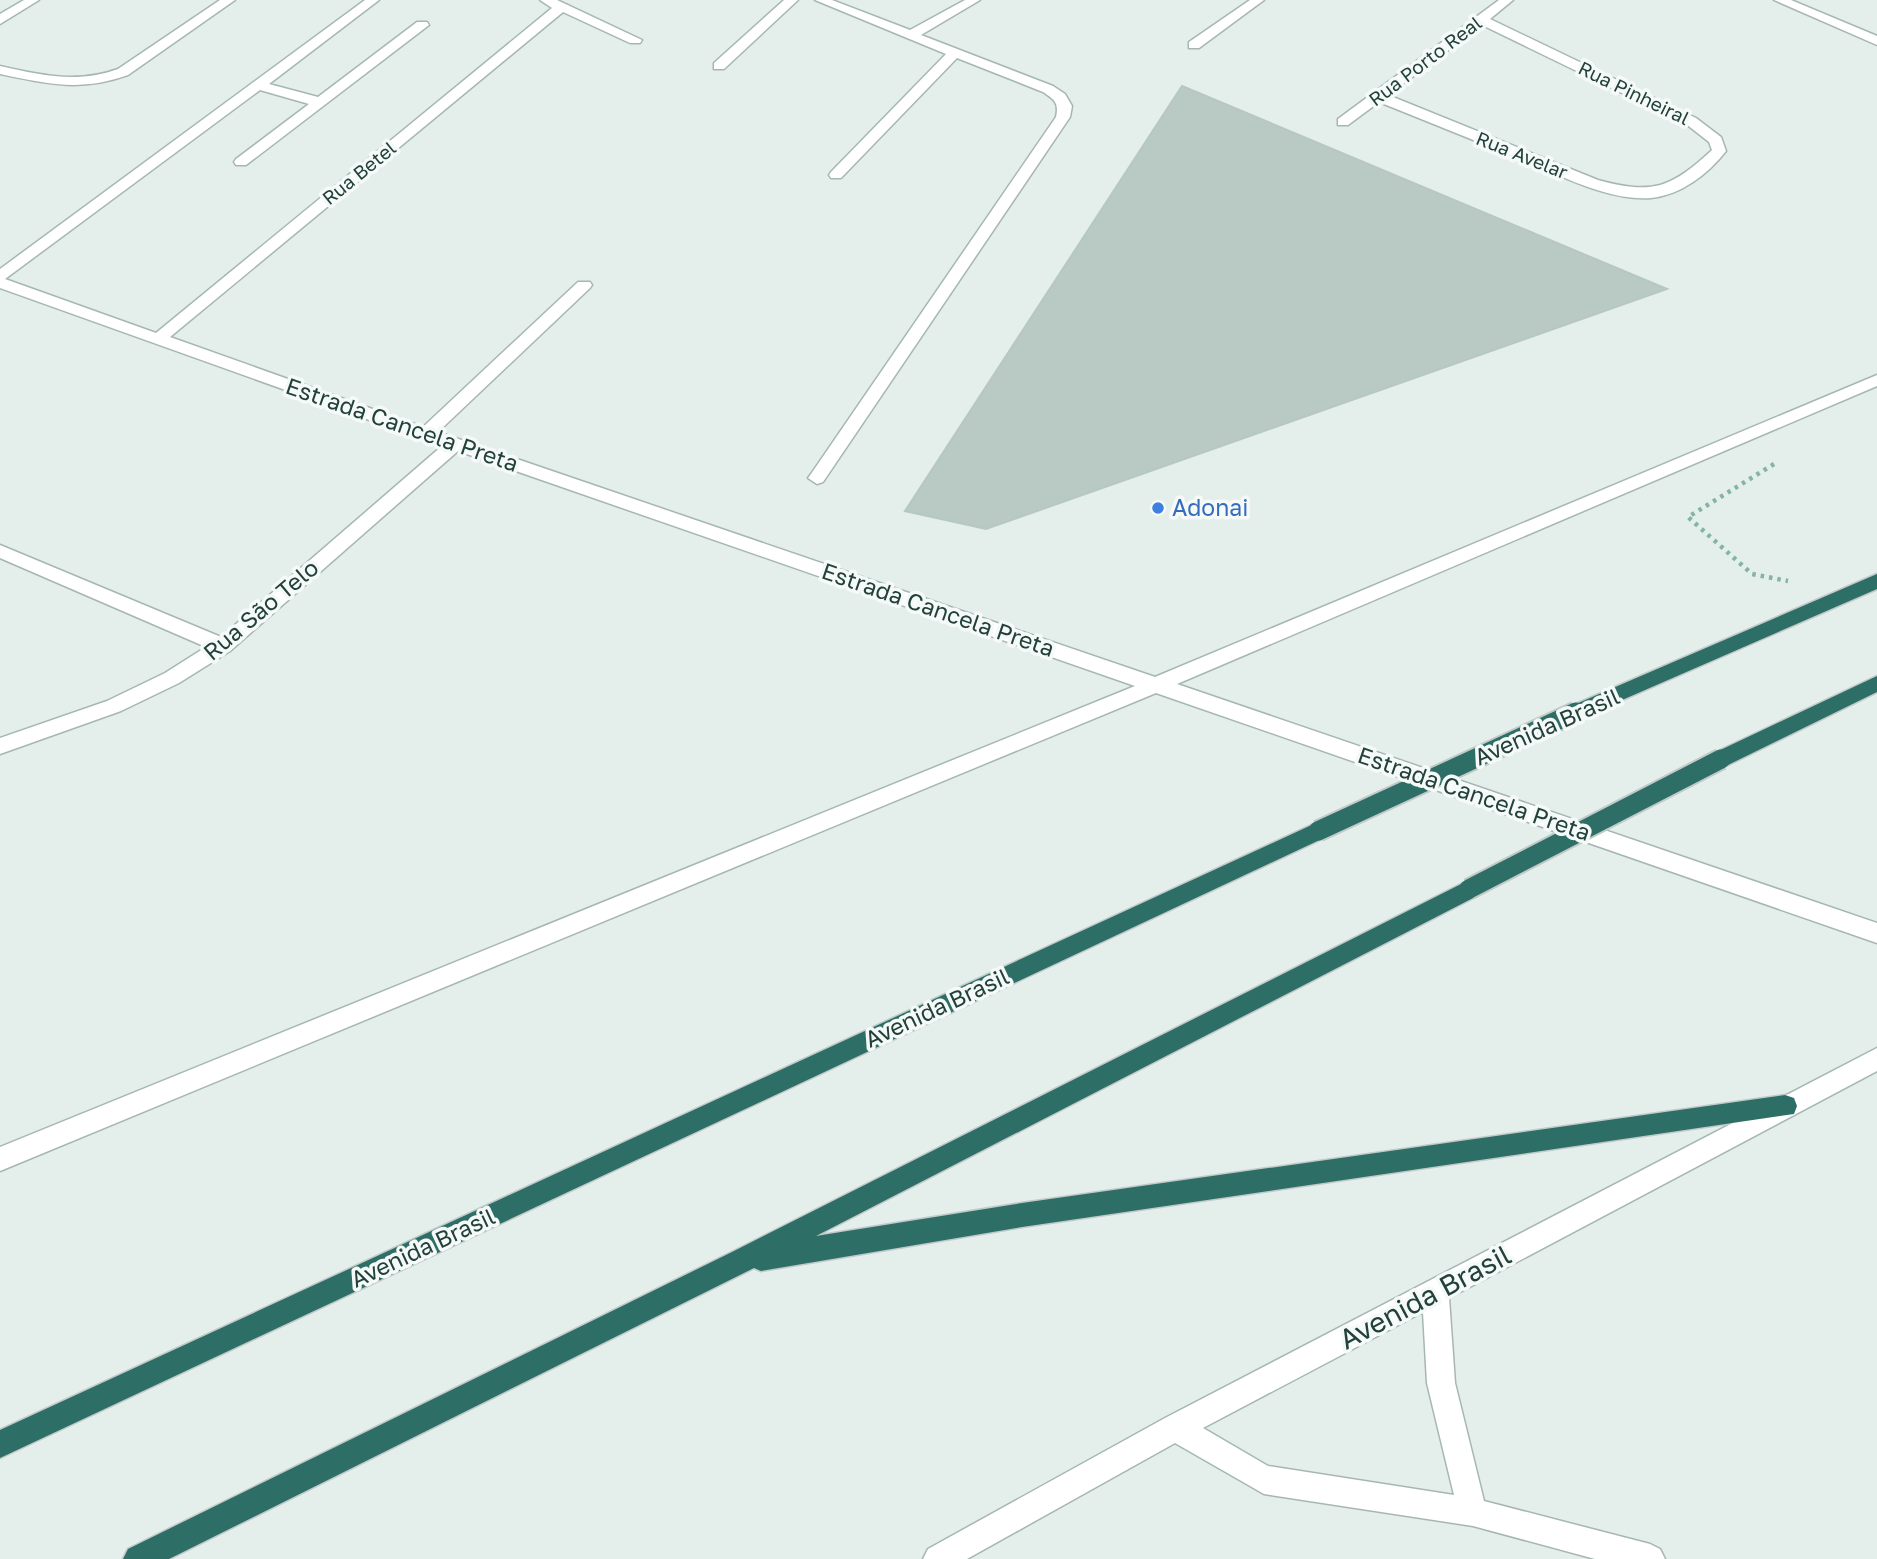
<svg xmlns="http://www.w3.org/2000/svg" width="1877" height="1559" font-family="'Golos Text',sans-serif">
<rect width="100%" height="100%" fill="#e4eeeb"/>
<!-- building -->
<path fill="#b9c9c4" stroke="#b6c8c2" stroke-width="2" d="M1182,86L1667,289L986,529L905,511Z"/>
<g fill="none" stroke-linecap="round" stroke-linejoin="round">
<defs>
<path id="minor" d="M24,0H39L0,24V14Z
M220,0H235L128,75C80,92 48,84 0,74V66C41,75 77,84 118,69Z
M365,0H379L269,84L318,97L417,22H427L429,25L246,165H236L234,162L236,159L309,104L260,90L5,279L156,333L552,8L540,0H557L642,40L640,43H630L563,12L170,337L423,427L578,282H590L592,285L590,288L438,432L1155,677L1877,375V386L1177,684L1877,923V943L1156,693L0,1171V1147L1135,686L458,451L230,651L179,683L121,711L0,754V738L107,701L165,673L206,647L0,558V545L221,637L442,446L0,288V269Z
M784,0H798L724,69H714V63Z
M815,0H832L910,30L965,0H980L921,35L1053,86L1065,94L1072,106L1070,117L823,482L817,484L808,478L811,474L1056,117C1059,103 1055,100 1043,92L957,58L841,178H831L829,175L831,172L946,54Z
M1250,0H1264L1199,48H1189V42Z
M1499,0H1513L1490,19L1696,118L1721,137L1726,151C1708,174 1681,195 1651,198C1608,201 1562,176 1523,160C1475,141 1427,121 1379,102L1348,125H1338V119ZM1482,25L1686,124L1709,142L1712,150C1671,188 1653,195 1598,180L1388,95Z
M1774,0H1791L1877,36V45Z
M1877,1048V1071L1449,1298L1455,1383L1484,1501L1650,1544L1660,1549L1665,1559H1595L1473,1526L1264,1494L1175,1443L967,1559H923L928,1549L1165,1418ZM1423,1312L1427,1383L1454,1495L1268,1466L1203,1428Z"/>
<path id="highway" d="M1877,574V589L1583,717L1576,720L1569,717L1566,712L1569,707Z
M1877,676V692L1728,765L1721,767L1714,765L1711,759L1714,753Z
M1318,822L1326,825L1329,831L1326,837L0,1458V1430Z
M1469,880L1477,882L1480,889L1477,896L816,1236L1022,1203L1785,1095L1794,1098L1797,1106L1794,1114L1022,1227L761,1271L754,1268L169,1559H123L128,1549L732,1252Z"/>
</defs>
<!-- minor casing -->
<use href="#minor" stroke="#a6b7b3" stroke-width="3"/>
<!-- highway casing -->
<use href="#highway" stroke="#c1cac8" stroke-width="3"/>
<!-- path -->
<path stroke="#84b3a7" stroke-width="4.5" stroke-dasharray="3.5 5" stroke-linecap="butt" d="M1774,464L1688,517L1752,574L1788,581"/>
<!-- minor -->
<use href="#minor" fill="#fff" fill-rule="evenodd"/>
<!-- highway -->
<use href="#highway" fill="#2d6e66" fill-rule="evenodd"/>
<defs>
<path id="highway-bridge" d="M1318,831L1576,712
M1469,889L1721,759"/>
</defs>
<!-- highway-bridge casing -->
<use href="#highway-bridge" stroke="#c1cac8" stroke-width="23" stroke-linecap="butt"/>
<!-- highway-bridge -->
<use href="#highway-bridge" stroke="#2d6e66" stroke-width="19"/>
</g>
<!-- markers -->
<circle fill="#3f7fe0" stroke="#f5faf8" stroke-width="2.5" cx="1158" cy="508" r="7"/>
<g text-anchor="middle" stroke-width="7" stroke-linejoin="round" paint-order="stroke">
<!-- far-street labels -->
<g font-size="19" fill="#23413b" stroke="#f5faf8">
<text transform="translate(1425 61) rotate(-37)" y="7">Rua Porto Real</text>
<text transform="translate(1634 93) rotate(26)" y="7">Rua Pinheiral</text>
<text transform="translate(1522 155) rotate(22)" y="7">Rua Avelar</text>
<text transform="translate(359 173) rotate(-39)" y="7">Rua Betel</text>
</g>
<!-- street labels -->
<g font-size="23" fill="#23413b" stroke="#f5faf8">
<text transform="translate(402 425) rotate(19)" y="8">Estrada Cancela Preta</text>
<text transform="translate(261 610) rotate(-40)" y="8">Rua São Telo</text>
<text transform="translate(938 610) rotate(19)" y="8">Estrada Cancela Preta</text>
<text transform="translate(1547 727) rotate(-24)" y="8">Avenida Brasil</text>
<text transform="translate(1474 794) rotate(19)" y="8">Estrada Cancela Preta</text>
<text transform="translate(937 1008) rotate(-25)" y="8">Avenida Brasil</text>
<text transform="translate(423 1248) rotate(-25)" y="8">Avenida Brasil</text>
</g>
<!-- shop labels -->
<g font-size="23" fill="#366cbe" stroke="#f5faf8" text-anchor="start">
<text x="1172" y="516">Adonai</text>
</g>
<!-- near-street labels -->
<g font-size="28" fill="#23413b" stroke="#f5faf8">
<text transform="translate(1425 1297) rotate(-28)" y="10">Avenida Brasil</text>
</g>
</g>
</svg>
